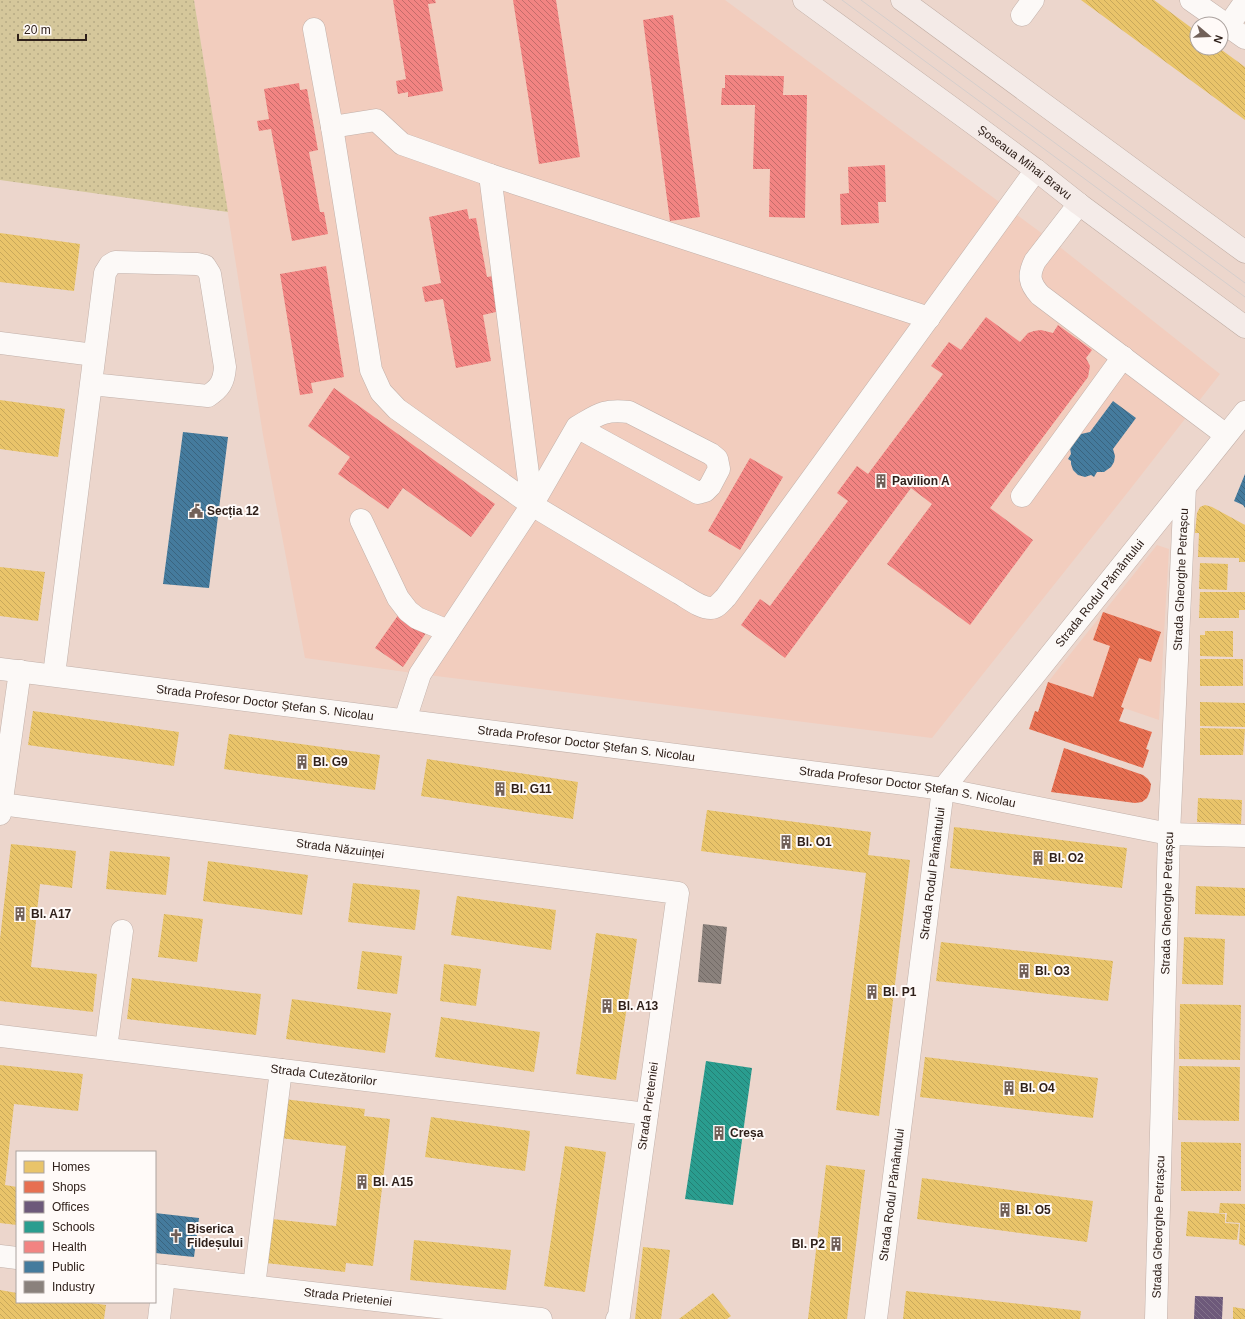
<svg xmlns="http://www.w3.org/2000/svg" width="1245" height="1319" font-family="Helvetica,sans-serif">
<defs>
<pattern id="grass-dots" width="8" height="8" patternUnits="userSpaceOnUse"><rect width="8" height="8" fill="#d5c79b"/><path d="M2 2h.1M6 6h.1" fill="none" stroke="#b7ab85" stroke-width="1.8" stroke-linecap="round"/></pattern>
<pattern id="homes-back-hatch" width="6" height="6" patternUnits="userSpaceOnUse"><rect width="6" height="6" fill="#e9c46a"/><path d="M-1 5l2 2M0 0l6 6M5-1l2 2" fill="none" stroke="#c8a85b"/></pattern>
<pattern id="shops-back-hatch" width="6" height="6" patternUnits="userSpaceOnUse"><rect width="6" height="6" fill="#e76f51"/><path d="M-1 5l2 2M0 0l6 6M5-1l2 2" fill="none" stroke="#bc5b42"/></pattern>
<pattern id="offices-back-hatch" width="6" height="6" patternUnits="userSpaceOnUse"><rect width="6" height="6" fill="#6d597a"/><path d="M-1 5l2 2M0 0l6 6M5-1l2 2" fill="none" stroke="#82728a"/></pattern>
<pattern id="schools-back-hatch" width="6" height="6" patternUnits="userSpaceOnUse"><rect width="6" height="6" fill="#2a9d8f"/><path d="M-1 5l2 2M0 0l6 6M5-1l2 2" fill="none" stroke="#248074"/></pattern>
<pattern id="health-back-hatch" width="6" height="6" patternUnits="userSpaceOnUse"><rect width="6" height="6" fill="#f28482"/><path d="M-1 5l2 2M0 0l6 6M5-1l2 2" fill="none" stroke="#c46c6a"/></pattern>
<pattern id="public-back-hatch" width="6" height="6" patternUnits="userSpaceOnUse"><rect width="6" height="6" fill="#457b9d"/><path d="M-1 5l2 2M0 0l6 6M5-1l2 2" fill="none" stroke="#3a647f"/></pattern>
<pattern id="industry-back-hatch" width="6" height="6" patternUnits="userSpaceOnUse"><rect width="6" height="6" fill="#8a817c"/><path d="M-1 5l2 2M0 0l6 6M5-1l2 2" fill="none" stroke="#716965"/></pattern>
</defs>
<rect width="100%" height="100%" fill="#ecd6cc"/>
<!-- built -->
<path fill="#f2cdbe" d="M194,0H725L1051,240L1220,374L1128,492L932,738L420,674L305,658L263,435Z
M1157,545L1169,549L1159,720L1048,682Z"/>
<!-- grass -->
<path fill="url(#grass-dots)" d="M0,0H194L228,212L0,180Z"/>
<!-- homes -->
<path fill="url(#homes-back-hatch)" d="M1081,0H1154L1197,32V48H1219L1245,67V120Z
M0,233L80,244L74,291L0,282Z
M0,400L65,409L58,457L0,449Z
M1205,505L1212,507L1245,525V562H1239V558L1198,557L1199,533H1195L1197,513L1200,507Z
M1200,563L1228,564L1227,590L1199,589Z
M0,567L45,572L38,621L0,616Z
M1200,592H1245V610H1239V618H1199Z
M1205,631H1233V657L1200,656V635H1205Z
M1200,659H1243V686H1200Z
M1200,702L1245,703V727L1200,726Z
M33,711L179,732L174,766L28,745Z
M1200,728L1245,729L1243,755H1200Z
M229,734L380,755L375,790L224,769Z
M427,759L578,782L573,819L421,796Z
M1198,798L1242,800L1241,824L1197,822Z
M707,810L871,832L868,855L910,860L879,1116L836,1110L866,873L701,851Z
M954,827L1127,848L1122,888L950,868Z
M11,844L76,851L72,888L40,884L31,967L97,974L93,1012L0,1001V939Z
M110,851L170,857L166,895L106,889Z
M208,861L308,875L302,915L203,901Z
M353,883L420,890L415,930L348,922Z
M1196,886L1245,888V916L1195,914Z
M457,896L556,910L551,950L451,935Z
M164,914L203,919L197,962L158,957Z
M596,933L637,939L616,1080L576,1074Z
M1184,937L1225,939L1223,985L1182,984Z
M941,942L1113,961L1108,1001L936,981Z
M362,951L402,956L397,994L357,989Z
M444,964L481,969L476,1006L440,1001Z
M132,978L261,994L256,1035L127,1019Z
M292,999L391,1013L385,1053L286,1039Z
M1180,1004L1241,1005L1240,1060L1179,1059Z
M441,1017L540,1032L534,1072L435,1057Z
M925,1057L1098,1078L1093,1118L920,1097Z
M0,1065L83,1074L78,1111L14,1104L5,1185L17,1187V1225L0,1223Z
M1179,1066L1240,1067L1239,1121L1178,1120Z
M284,1099L365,1109L364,1116L390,1119L373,1266L346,1263L345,1272L266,1263L272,1219L336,1226L346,1146L280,1138Z
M431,1117L530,1131L525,1171L425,1157Z
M1181,1142L1241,1143V1191H1181Z
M565,1146L606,1152L585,1292L544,1286Z
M826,1165L865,1170L847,1319H808Z
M922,1178L1093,1201L1087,1242L917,1219Z
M1220,1203L1245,1204V1246L1239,1244L1240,1223L1226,1222L1227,1213H1219Z
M1188,1211L1225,1214V1223L1239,1224L1237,1240L1186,1236Z
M414,1240L511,1250L506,1290L410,1280Z
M643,1247L670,1250L661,1319H635Z
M0,1290L17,1293V1302H83L106,1305L104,1319H0Z
M906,1291L1081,1311L1080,1319H903Z
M713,1293L731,1316L727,1319H679Z
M1233,1307L1245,1309V1319H1233Z"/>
<!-- shops -->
<path fill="url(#shops-back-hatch)" d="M1103,612L1161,632L1151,662L1139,658L1121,707L1124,708L1119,721L1152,732L1146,749L1149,750L1143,768L1029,729L1035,711L1038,712L1048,682L1093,697L1110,646L1093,640Z
M1064,748L1143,775L1148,779L1151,784L1150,791L1147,798L1142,802L1135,803L1051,792Z"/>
<!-- offices -->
<path fill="url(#offices-back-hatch)" d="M1195,1296L1223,1297L1222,1319H1194Z"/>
<!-- schools -->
<path fill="url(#schools-back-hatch)" d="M706,1061L752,1068L733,1205L685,1199Z"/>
<!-- health -->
<path fill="url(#health-back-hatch)" d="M393,0H435L436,3L428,4L443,91L408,97V92L398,94L396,81L406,79Z
M513,0H556L580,157L539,164Z
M673,15L700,217L670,221L643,20Z
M725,75L784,76L783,95H807L805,218L769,217L770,169H753L755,105H721L722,88H725Z
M299,83L300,90L307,89L318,150L309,152L320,212H324L328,234L292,241L271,129L259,131L257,121L269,119L264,89Z
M885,165L886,202H878L879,223L841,225L840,194L849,193L848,167Z
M467,209L469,219L476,218L487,277L493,276L500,311L483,315L491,361L456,368L443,299L425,302L422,287L441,283L429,217Z
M326,266L344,377L311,383L313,393L300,395L280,274Z
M986,317L1020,342L1028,333L1034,331L1041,330L1053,333L1058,325L1092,350L1086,358L1090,366L1088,377L990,508L1033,540L970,625L887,564L932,504L911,488L785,658L741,625L760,599L770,606L848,501L837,493L857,466L868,474L943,374L931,366L949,342L961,350Z
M334,388L495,504L471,537L403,488L388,509L338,474L350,457L308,426Z
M750,458L783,477L740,550L708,531Z
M399,614L426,633L403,667L375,648Z"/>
<!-- public -->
<path fill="url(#public-back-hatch)" d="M1113,401L1136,418L1113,449L1115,456L1114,462L1111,467L1104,472H1097L1094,477L1091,475L1085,477L1078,475L1073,470L1071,464V461L1068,459L1071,454L1070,448L1077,436L1081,434L1090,432Z
M183,432L228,437L209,588L163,584Z
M1245,474V508L1243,505L1234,501Z
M155,1213L199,1218L194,1257L155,1253Z"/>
<!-- industry -->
<path fill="url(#industry-back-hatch)" d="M703,924L727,927L721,984L698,982Z"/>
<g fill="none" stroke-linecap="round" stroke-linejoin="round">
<defs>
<g id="minor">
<path d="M1191,0L1245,38"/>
<path d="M1022,15L1033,0"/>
<path d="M1228,26L1245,2"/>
<path d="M314,29L332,127L376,120L402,144L490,175L929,318"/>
<path d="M332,127L371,370L381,392L397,409L532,505L679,593C688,598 700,608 711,608C717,608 722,601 726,597L1036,170"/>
<path d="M490,175L532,505"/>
<path d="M1079,204L1035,261C1028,275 1029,283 1040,295L1226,435"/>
<path d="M0,343L94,355"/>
<path d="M1022,496L1123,357"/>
<path d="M361,520L398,598L408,611L417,618L448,631"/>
<path id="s1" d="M0,669L921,786L943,789L1169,834L1245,836"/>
<path d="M54,675L105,273L110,265L115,262L197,264L205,266L210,274L225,367C224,382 220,388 208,396L91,384"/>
<path d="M405,720L420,674L532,505L577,427L698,493L705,491L710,486L719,469L717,459L711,454L629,412C603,409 598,415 577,427"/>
<path id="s2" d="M1,804L678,893L619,1316L617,1319"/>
<path d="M0,814L20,671"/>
<path id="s3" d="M0,1036L647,1114"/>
<path d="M106,1048L122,931"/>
<path d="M0,1256L17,1258"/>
<path id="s4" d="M155,1275L541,1319"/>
<path d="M254,1286L281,1070"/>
<path d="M159,1319L164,1276"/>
<path id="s5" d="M876,1319L943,789L1245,412"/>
<path id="s6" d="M1156,1319L1169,834L1185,487"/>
</g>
<g id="major">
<path id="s7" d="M804,0L967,119L1036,170L1079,204L1245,327"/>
<path d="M902,0L1245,252"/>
</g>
</defs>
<!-- minor casing -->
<use href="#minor" stroke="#c1b0a9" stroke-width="23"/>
<!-- major casing -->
<use href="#major" stroke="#beaba2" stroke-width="23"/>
<!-- minor -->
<use href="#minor" stroke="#fcf9f7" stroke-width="22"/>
<!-- major -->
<use href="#major" stroke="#f4ebe8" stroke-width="22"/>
<!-- tram -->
<path stroke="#d5cecc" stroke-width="1" d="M842,0L1245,297
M861,0L1245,283"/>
</g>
<!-- icons -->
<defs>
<symbol id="building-bare" viewBox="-9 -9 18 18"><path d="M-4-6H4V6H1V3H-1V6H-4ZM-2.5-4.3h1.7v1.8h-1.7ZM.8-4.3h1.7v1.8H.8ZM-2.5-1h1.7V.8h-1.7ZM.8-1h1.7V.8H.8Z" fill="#716058" stroke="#fffaf8" stroke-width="2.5" paint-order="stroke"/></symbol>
<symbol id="civic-bare" viewBox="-9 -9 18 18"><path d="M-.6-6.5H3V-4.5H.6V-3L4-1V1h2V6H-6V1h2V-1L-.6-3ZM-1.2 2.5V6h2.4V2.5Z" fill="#716058" stroke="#fffaf8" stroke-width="2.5" paint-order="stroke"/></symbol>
<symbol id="church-bare" viewBox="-9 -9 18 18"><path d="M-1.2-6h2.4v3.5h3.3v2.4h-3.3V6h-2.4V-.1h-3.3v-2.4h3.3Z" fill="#716058" stroke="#fffaf8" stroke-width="2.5" paint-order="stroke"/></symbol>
</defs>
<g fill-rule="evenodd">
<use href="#building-bare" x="871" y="471" width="20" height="20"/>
<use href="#civic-bare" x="186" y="501" width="20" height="20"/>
<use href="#building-bare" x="292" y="752" width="20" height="20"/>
<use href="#building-bare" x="490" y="779" width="20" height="20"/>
<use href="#building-bare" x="776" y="832" width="20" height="20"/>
<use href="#building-bare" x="1028" y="848" width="20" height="20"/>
<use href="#building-bare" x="10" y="904" width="20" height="20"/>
<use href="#building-bare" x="1014" y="961" width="20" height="20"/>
<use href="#building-bare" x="862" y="982" width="20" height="20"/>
<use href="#building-bare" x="597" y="996" width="20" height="20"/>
<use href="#building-bare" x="999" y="1078" width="20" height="20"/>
<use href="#building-bare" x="709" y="1123" width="20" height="20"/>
<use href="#building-bare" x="352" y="1172" width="20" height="20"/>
<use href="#building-bare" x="995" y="1200" width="20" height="20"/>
<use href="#church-bare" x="166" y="1226" width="20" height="20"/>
<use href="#building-bare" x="826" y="1234" width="20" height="20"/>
</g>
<g text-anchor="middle" stroke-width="4" stroke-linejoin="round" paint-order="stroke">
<!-- street labels -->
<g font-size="12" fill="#2f201a" stroke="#fffaf8">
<text dy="4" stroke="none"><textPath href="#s7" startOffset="274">Șoseaua Mihai Bravu</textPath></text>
<text dy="4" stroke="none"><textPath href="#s6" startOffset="740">Strada Gheorghe Petrașcu</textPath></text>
<text dy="4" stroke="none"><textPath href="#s5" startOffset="785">Strada Rodul Pământului</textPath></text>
<text dy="4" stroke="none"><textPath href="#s1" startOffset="267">Strada Profesor Doctor Ștefan S. Nicolau</textPath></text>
<text dy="4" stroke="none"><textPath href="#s1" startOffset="591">Strada Profesor Doctor Ștefan S. Nicolau</textPath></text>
<text dy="4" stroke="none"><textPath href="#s1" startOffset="915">Strada Profesor Doctor Ștefan S. Nicolau</textPath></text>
<text dy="4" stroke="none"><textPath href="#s2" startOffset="342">Strada Năzuinței</textPath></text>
<text dy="4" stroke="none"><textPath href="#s5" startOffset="449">Strada Rodul Pământului</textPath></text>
<text dy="4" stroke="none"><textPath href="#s6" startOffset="416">Strada Gheorghe Petrașcu</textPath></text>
<text dy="4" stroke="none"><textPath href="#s3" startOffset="326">Strada Cutezătorilor</textPath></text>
<text transform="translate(648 1106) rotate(-82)" y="4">Strada Prieteniei</text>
<text dy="4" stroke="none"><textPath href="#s5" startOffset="125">Strada Rodul Pământului</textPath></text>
<text dy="4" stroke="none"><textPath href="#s6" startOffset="92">Strada Gheorghe Petrașcu</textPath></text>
<text dy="4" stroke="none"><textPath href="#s4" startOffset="194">Strada Prieteniei</textPath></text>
</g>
<!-- poi labels -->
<g font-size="12" font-weight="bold" fill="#2f201a" stroke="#fffaf8" text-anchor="start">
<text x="892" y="485">Pavilion A</text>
<text x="207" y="515">Secția 12</text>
<text x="313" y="766">Bl. G9</text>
<text x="511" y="793">Bl. G11</text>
<text x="797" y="846">Bl. O1</text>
<text x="1049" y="862">Bl. O2</text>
<text x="31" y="918">Bl. A17</text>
<text x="1035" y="975">Bl. O3</text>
<text x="883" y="996">Bl. P1</text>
<text x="618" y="1010">Bl. A13</text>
<text x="1020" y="1092">Bl. O4</text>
<text x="730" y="1137">Creșa</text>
<text x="373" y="1186">Bl. A15</text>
<text x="1016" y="1214">Bl. O5</text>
<text x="187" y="1233">Biserica<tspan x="187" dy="14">Fildeșului</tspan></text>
<text x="825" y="1248" text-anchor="end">Bl. P2</text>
</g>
</g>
<!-- legend -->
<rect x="16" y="1151" width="140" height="152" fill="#fffaf8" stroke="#aca39f"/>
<rect x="24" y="1161" width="20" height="12" fill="#e9c46a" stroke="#aca39f"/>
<text x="52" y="1171" font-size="12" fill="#2f201a">Homes</text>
<rect x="24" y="1181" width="20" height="12" fill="#e76f51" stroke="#aca39f"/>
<text x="52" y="1191" font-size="12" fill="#2f201a">Shops</text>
<rect x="24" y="1201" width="20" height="12" fill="#6d597a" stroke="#aca39f"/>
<text x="52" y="1211" font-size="12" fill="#2f201a">Offices</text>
<rect x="24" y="1221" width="20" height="12" fill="#2a9d8f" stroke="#aca39f"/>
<text x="52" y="1231" font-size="12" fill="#2f201a">Schools</text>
<rect x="24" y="1241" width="20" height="12" fill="#f28482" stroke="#aca39f"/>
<text x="52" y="1251" font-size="12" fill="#2f201a">Health</text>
<rect x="24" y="1261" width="20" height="12" fill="#457b9d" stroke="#aca39f"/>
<text x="52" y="1271" font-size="12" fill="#2f201a">Public</text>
<rect x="24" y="1281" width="20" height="12" fill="#8a817c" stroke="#aca39f"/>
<text x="52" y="1291" font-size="12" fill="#2f201a">Industry</text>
<!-- north arrow -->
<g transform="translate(1209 36) rotate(109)"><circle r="19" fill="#fffaf8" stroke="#aca39f"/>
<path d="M0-3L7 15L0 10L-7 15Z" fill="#716058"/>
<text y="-6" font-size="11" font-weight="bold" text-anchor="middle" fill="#2f201a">N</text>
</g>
<!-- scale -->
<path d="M18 34v6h68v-6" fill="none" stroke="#2f201a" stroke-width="2"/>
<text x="24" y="34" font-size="12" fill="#2f201a" stroke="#fffaf8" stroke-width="3" paint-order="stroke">20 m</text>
</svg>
